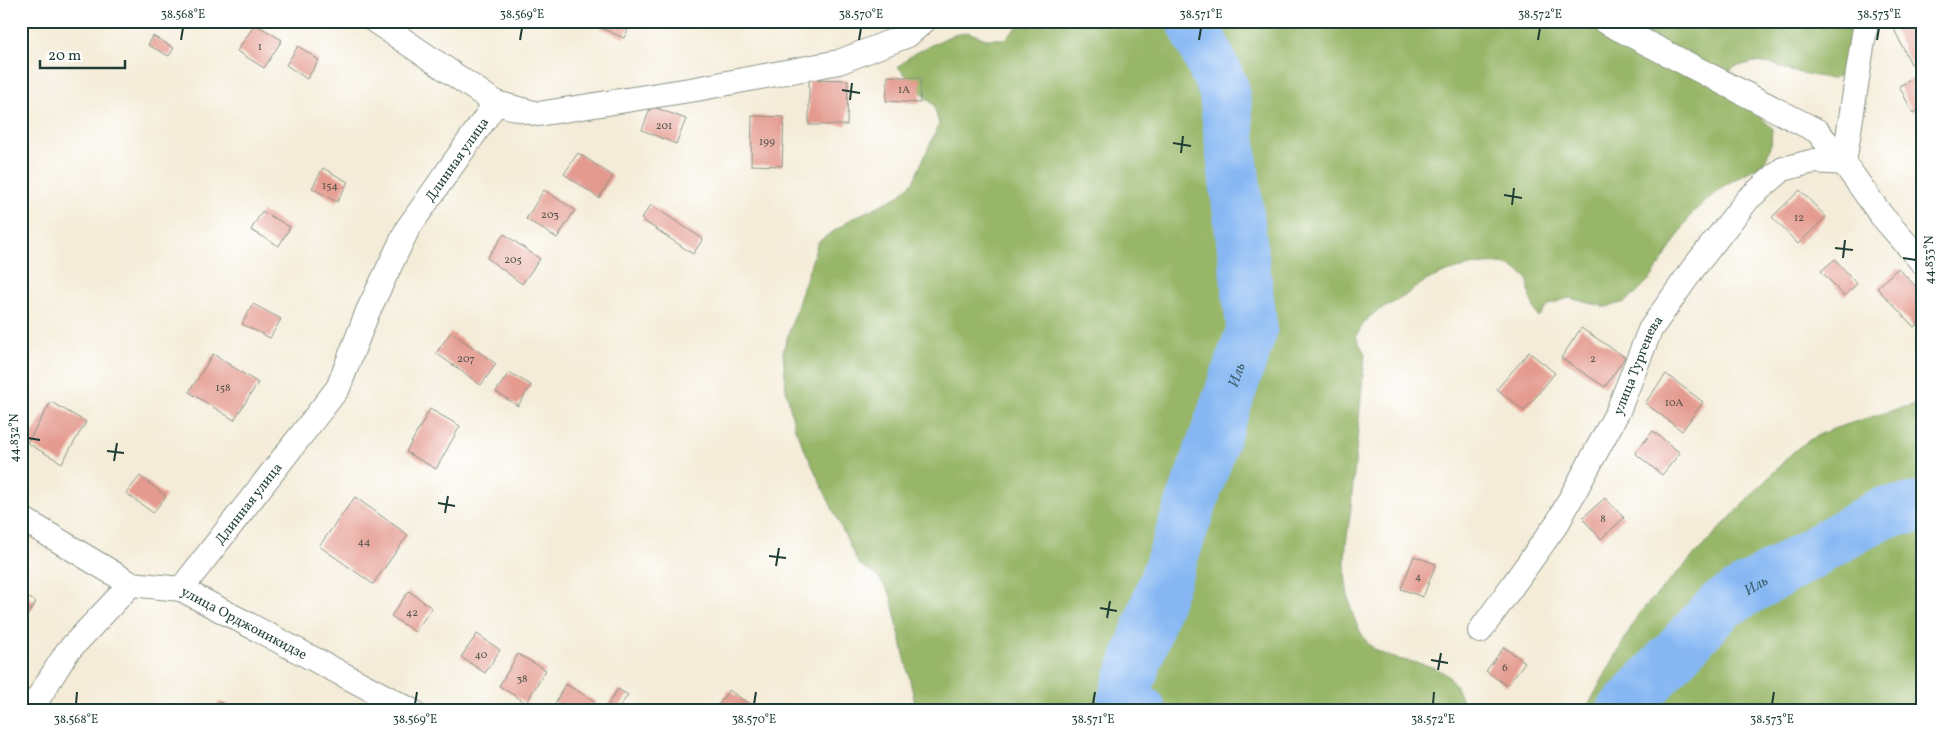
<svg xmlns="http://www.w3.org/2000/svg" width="1943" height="732" font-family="Vollkorn,serif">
	<rect width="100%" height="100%" fill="#fff"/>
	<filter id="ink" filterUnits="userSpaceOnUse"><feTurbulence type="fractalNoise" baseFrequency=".02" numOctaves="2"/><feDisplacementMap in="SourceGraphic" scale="10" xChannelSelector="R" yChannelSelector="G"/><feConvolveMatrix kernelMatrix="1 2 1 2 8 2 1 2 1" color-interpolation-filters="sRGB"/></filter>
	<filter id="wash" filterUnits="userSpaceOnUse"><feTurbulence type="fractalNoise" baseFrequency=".0096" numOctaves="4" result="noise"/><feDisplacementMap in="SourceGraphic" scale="20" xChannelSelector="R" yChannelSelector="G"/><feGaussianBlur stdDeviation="1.12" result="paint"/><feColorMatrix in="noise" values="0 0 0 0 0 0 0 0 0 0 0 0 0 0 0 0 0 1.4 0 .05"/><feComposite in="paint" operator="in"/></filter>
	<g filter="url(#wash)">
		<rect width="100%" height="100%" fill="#f4ecd8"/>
		<g fill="#97b668" stroke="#5b7a4e">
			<path d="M1024,21H1855L1848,70L1832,79L1791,71L1773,64L1754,62L1735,67L1721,79L1772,128L1771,146L1764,163L1725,185L1693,212L1652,277L1639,290L1625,302L1606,307L1569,298L1550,304L1538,317L1530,298L1528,279C1523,275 1518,270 1512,267C1491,258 1450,269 1430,279C1418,284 1409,294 1398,300C1376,312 1368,313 1356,337L1365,354C1360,405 1356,455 1351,506C1349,527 1344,548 1345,570C1346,593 1352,623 1367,642C1388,667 1427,656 1449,677C1457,685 1461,700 1466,711H915L914,698L890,593L877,576L858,563L795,429L786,389L783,351L818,242L853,218L897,197L913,182L939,124L934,106L898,67L913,54L950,36L968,32L986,39H1005Z"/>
			<path d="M1922,403V711H1585L1639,613L1792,453C1816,432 1836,428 1865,419C1884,413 1902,407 1922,403Z"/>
		</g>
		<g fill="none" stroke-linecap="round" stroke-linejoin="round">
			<g stroke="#86b7f3" stroke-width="51">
				<path id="s1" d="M1141,711L1123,699L1252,330L1224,90L1192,21"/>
				<path id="s2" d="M1622,711L1721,605L1882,513L1922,507"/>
			</g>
		</g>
		<g id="blocks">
			<g fill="#e49a8e">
				<path d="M604,21H632L624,38L601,28Z"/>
				<path d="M1905,21H1922V59L1911,64L1893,27Z"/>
				<path d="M255,24L282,40L264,68L237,51Z"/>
				<path d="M153,36L174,48L169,56L148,45Z"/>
				<path d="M298,46L319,60L307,79L286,65Z"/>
				<path d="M1922,74V108L1913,113L1899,86Z"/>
				<path d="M888,76L921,78L920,103L886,101Z"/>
				<path d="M809,79L848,80L847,125H809Z"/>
				<path d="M651,106L686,119L676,144L642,130Z"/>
				<path d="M752,116L784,117L782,166L751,165Z"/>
				<path d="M578,153L613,176L599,198L564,174Z"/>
				<path d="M323,168L348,182L337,202L312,188Z"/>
				<path d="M544,190L575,210L557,238L526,219Z"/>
				<path d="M1800,190L1826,217L1798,244L1772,217Z"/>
				<path d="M651,205L703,239L693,254L641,219Z"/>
				<path d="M262,211L290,227L279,246L251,230Z"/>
				<path d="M504,234L540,259L522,284L487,258Z"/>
				<path d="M1835,259L1857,284L1844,296L1821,271Z"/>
				<path d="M1898,268L1922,293V320L1914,327L1877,288Z"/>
				<path d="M253,304L281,319L270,338L242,324Z"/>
				<path d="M1581,328L1625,357L1605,387L1561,358Z"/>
				<path d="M451,332L496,364L481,385L436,353Z"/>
				<path d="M1529,352L1555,373L1524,411L1497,389Z"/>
				<path d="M213,354L258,383L234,420L189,392Z"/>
				<path d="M509,372L531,385L518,406L496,392Z"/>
				<path d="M1666,374L1703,402L1682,431L1645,403Z"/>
				<path d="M51,402L86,422L62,463L27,443Z"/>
				<path d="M430,409L460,426L436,469L406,452Z"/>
				<path d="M1653,431L1680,453L1662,475L1635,453Z"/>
				<path d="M140,476L166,496L153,513L126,493Z"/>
				<path d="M355,497L408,535L373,584L319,546Z"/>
				<path d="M1605,498L1624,518L1601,539L1582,518Z"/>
				<path d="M1414,556L1436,564L1423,597L1401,589Z"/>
				<path d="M409,591L432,608L415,632L391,616Z"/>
				<path d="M21,593L36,602L21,625Z"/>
				<path d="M477,634L500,650L485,673L461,657Z"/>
				<path d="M1504,647L1525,662L1507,686L1486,671Z"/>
				<path d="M518,654L546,670L526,703L499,686Z"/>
				<path d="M565,684L595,701L590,711H551Z"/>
				<path d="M618,689L628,695L617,710L608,704Z"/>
				<path d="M729,690L756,709L755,711H714Z"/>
				<path d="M219,702L243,711H215Z"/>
			</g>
		</g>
	</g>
	<g filter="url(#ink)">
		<use href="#blocks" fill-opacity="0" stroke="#8a9486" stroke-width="1"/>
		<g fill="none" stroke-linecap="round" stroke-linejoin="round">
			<defs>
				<g id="minor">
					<path d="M375,21L496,103L538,114L696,89L839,62L908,35L924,21"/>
					<path d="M1604,21L1817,131L1844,163"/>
					<path d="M1866,21L1844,163L1881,215L1922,262"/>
					<path id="s3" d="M21,518L131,584L181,589L412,711"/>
					<path id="s4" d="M181,589L338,388L368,311L408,228L496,103"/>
					<path id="s5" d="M1480,631L1558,522L1618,411L1650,330L1692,270L1748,199L1783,169L1814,161L1844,163"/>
					<path d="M30,711L67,652L131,584"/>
				</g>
			</defs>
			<use href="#minor" stroke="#8a9486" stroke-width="26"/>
			<use href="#minor" stroke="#fff" stroke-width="24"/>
		</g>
	</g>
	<path fill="none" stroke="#1f3d34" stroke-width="2" d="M181,40L183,28M520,40L522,28M859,40L861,28M1199,40L1201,28M1538,40L1540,28M1877,40L1879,28M842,90L860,93M850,100L852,83M1173,143L1191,146M1181,153L1183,136M1504,195L1522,198M1512,205L1514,188M1835,248L1853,250M1843,258L1845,240M1903,258L1916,260M28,438L40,440M107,451L124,453M114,461L117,443M438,503L455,506M445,513L448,496M769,556L786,558M776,566L779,548M1100,608L1117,611M1107,618L1110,601M1431,660L1448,663M1438,670L1441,653M76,704L77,692M415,704L417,692M754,704L756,692M1093,704L1095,692M1433,704L1434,692M1772,704L1774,692"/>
	<g text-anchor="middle" stroke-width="5" stroke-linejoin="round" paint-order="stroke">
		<g font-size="11" fill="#50544a">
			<text x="260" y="50">1</text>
			<text x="904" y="93">1А</text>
			<text x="664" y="129">201</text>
			<text x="767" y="145">199</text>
			<text x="330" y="189">154</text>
			<text x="550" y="218">203</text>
			<text x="1799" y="221">12</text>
			<text x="513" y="263">205</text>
			<text x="466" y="362">207</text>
			<text x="1593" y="362">2</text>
			<text x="223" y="391">158</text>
			<text x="1674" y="406">10А</text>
			<text x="1603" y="522">8</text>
			<text x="364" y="545">44</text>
			<text x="1418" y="580">4</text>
			<text x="412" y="616">42</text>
			<text x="481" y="658">40</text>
			<text x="1505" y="671">6</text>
			<text x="522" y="682">38</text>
		</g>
		<g font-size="14" fill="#1f3d34" stroke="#fff">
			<text dy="5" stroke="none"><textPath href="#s4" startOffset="514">Длинная улица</textPath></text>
			<text dy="5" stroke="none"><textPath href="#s5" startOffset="310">улица Тургенева</textPath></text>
			<text dy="5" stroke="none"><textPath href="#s4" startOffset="109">Длинная улица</textPath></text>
			<text dy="5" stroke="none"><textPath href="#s3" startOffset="250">улица Орджоникидзе</textPath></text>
		</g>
		<g font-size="15" font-style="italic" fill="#3e626d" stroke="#fff">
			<text dy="5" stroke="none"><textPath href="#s1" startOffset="365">Иль</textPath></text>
			<text dy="5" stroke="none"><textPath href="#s2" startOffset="185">Иль</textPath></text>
		</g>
	</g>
	<rect width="1943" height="732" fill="none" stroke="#fff" stroke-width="55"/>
	<path d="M40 60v8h85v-8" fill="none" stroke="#1f3d34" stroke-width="2.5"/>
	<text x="48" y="60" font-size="15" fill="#1f3d34" stroke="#ffffff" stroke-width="4" paint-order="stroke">20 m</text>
	<rect x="28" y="28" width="1888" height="676" fill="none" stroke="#1f3d34" stroke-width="2"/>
	<g font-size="12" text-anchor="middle" fill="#1f3d34">
		<text x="183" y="18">38.568°E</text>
		<text x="522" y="18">38.569°E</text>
		<text x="861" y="18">38.570°E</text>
		<text x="1201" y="18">38.571°E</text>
		<text x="1540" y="18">38.572°E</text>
		<text x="1879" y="18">38.573°E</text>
		<text transform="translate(1929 260) rotate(-90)" y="4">44.833°N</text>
		<text transform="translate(14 438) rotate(-90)" y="4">44.832°N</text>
		<text x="76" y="723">38.568°E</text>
		<text x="415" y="723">38.569°E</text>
		<text x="754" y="723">38.570°E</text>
		<text x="1093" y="723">38.571°E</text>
		<text x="1433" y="723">38.572°E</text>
		<text x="1772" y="723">38.573°E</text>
	</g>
</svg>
